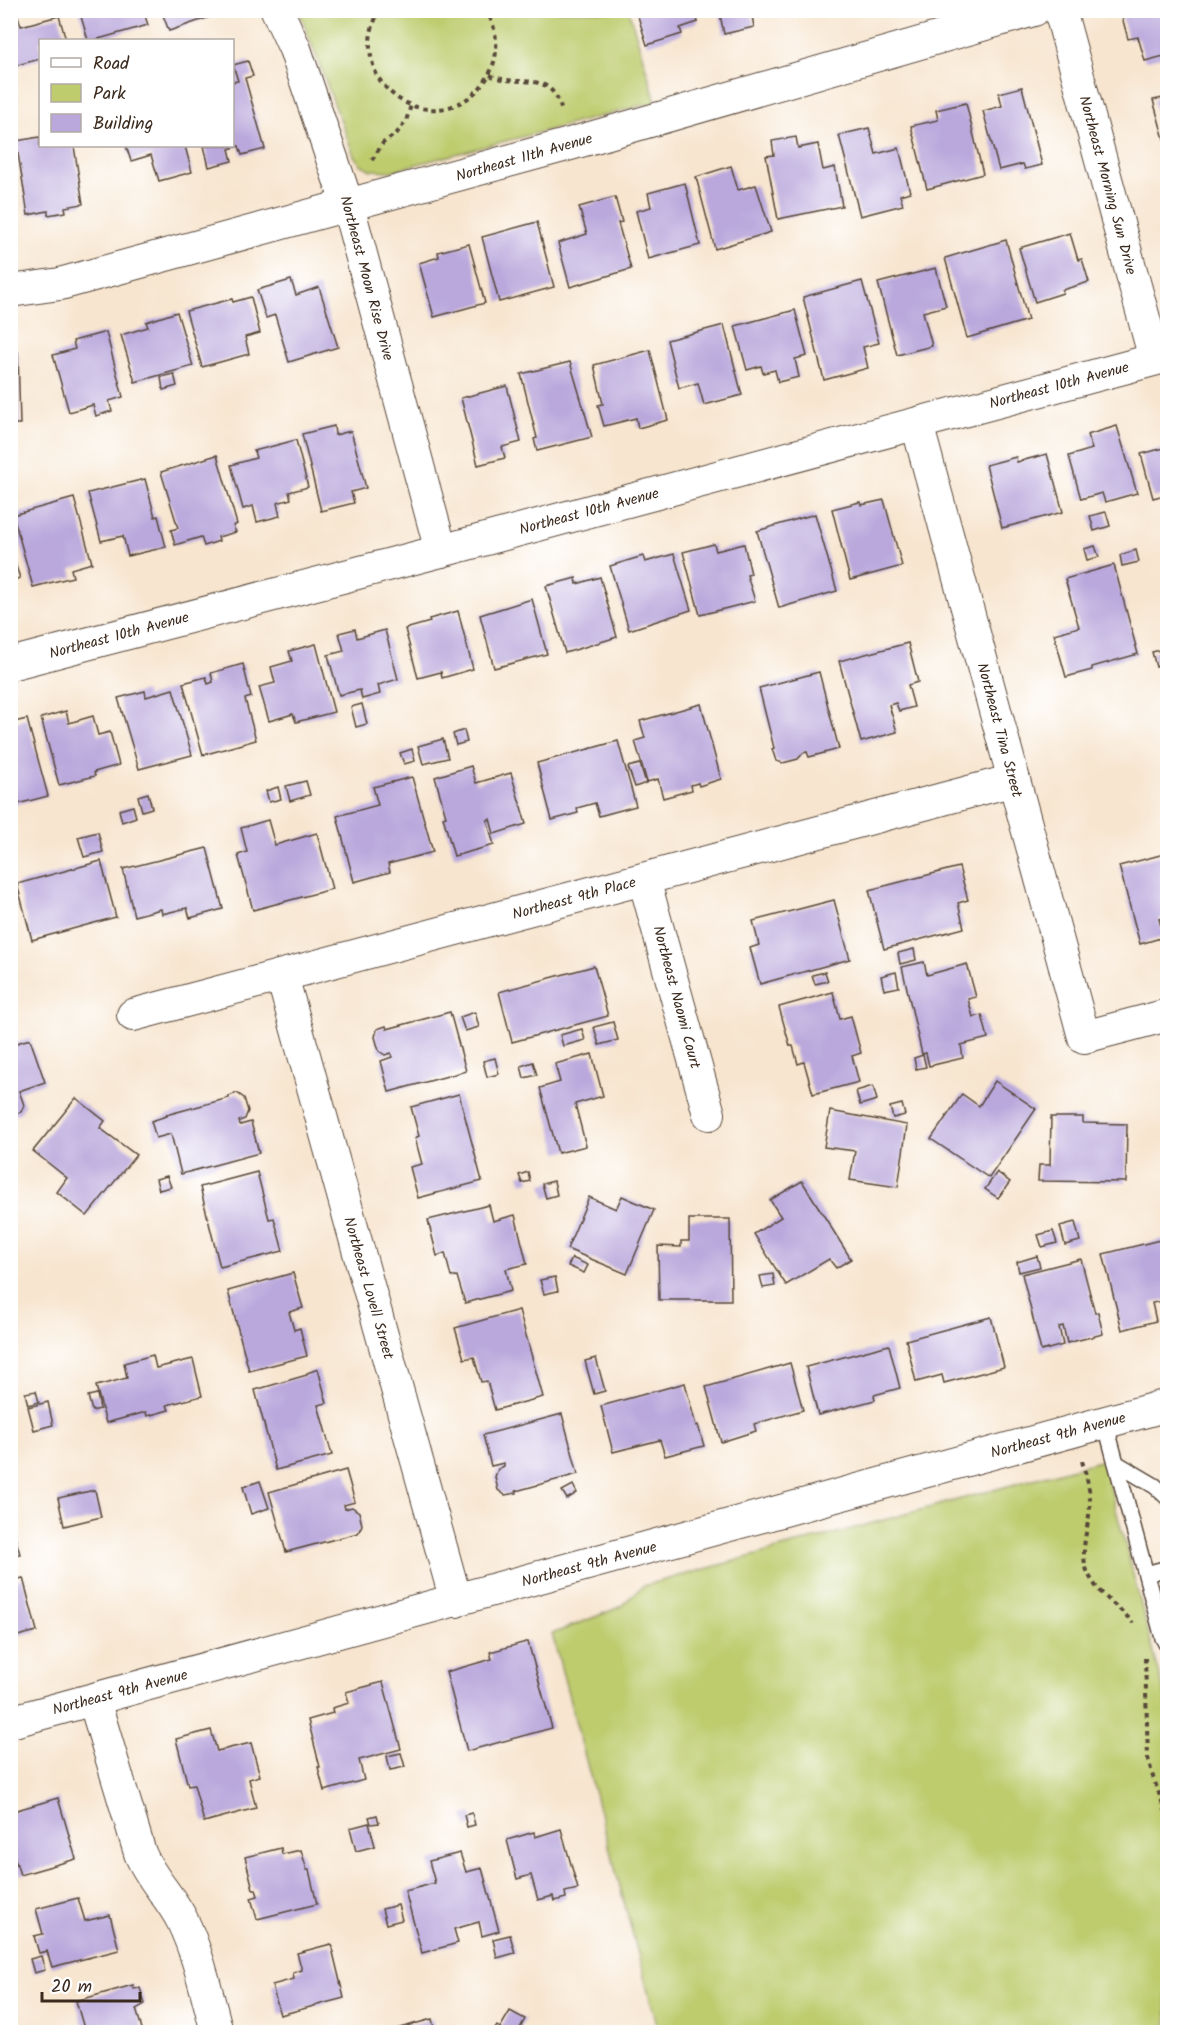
<svg xmlns="http://www.w3.org/2000/svg" width="1178" height="2043" font-family="Kalam,sans-serif">
	<rect width="100%" height="100%" fill="#fff"/>
	<filter id="ink" filterUnits="userSpaceOnUse"><feTurbulence type="fractalNoise" baseFrequency=".0167" numOctaves="2"/><feDisplacementMap in="SourceGraphic" scale="12" xChannelSelector="R" yChannelSelector="G"/><feConvolveMatrix kernelMatrix="1 2 1 2 8 2 1 2 1" color-interpolation-filters="sRGB"/></filter>
	<filter id="wash" filterUnits="userSpaceOnUse"><feTurbulence type="fractalNoise" baseFrequency=".008" numOctaves="4" result="noise"/><feDisplacementMap in="SourceGraphic" scale="24" xChannelSelector="R" yChannelSelector="G"/><feGaussianBlur stdDeviation="1.35" result="paint"/><feColorMatrix in="noise" values="0 0 0 0 0 0 0 0 0 0 0 0 0 0 0 0 0 1.4 0 .05"/><feComposite in="paint" operator="in"/></filter>
	<g filter="url(#wash)">
		<rect width="100%" height="100%" fill="#f7e5cf"/>
		<g fill="#becc6e" stroke="#7c7b46" stroke-width="1.5">
			<path d="M299,11H629L656,102L391,171L371,170L360,164L354,156Z"/>
			<path d="M1103,1460L1167,1703V2032H659L552,1634L620,1607L643,1586Z"/>
		</g>
		<g id="blocks">
			<g fill="#baa8dc">
				<path d="M79,10H143L148,25L95,40H88Z"/>
				<path d="M161,10H211L213,16L169,31Z"/>
				<path d="M636,10H695L698,22L680,28L682,34L647,45Z"/>
				<path d="M719,10H751L754,27L724,34Z"/>
				<path d="M1145,10H1168V55L1145,61L1138,37L1128,39L1122,17Z"/>
				<path d="M18,16L21,26L59,16L66,40H40V59L10,67V18Z"/>
				<path d="M248,61L253,76L245,78L265,149L242,155L239,146L229,149L232,161L209,167L204,146H232V82L238,81L233,65Z"/>
				<path d="M1022,87L1042,165L1025,169L1023,164L999,170L983,111L1002,106L999,93Z"/>
				<path d="M1168,97V138L1164,139L1153,100Z"/>
				<path d="M966,103L983,174L927,189L911,126L938,120L936,110Z"/>
				<path d="M869,128L876,154L899,148L910,192L900,195L903,205L860,216L839,135Z"/>
				<path d="M40,137V146H74L83,204L65,207L66,212L48,215V211L28,215L16,141Z"/>
				<path d="M796,137L798,148L818,144L823,170L835,167L842,206L778,219L766,156L774,155L772,141Z"/>
				<path d="M126,146H185L192,172L159,181L151,155L131,161Z"/>
				<path d="M731,166L738,190L756,185L771,232L715,249L696,177Z"/>
				<path d="M685,183L700,245L648,259L636,211L651,207L648,193Z"/>
				<path d="M615,197L622,222L618,223L631,269L570,287L558,243L587,234L579,207Z"/>
				<path d="M537,222L554,287L499,302L482,237Z"/>
				<path d="M1070,233L1078,260L1082,259L1089,282L1062,290L1063,293L1035,302L1019,248Z"/>
				<path d="M1006,240L1028,320L967,338L945,258Z"/>
				<path d="M469,244L485,303L434,317L419,263L439,257L438,252Z"/>
				<path d="M936,268L946,306L923,312L932,346L897,355L878,283Z"/>
				<path d="M291,280L296,295L319,287L338,347L289,362L275,315L266,318L257,290Z"/>
				<path d="M862,281L879,343L863,347L868,368L824,380L803,297Z"/>
				<path d="M251,297L260,333L245,337L249,354L202,367L186,311L232,299L233,302Z"/>
				<path d="M795,310L807,356L795,359L799,377L778,382L775,370L763,373L761,366L747,370L735,326Z"/>
				<path d="M177,312L193,366L135,382L121,335L148,327L146,322Z"/>
				<path d="M724,325L742,395L704,405L698,383L679,388L667,340Z"/>
				<path d="M106,332L123,397L109,401L112,411L96,416L93,405L69,412L53,355L75,349L73,341Z"/>
				<path d="M650,350L668,420L638,428L636,418L604,426L598,405L603,404L594,365Z"/>
				<path d="M10,352H18L20,424H10Z"/>
				<path d="M570,362L592,437L537,451L534,439L537,438L521,374Z"/>
				<path d="M174,374L177,386L163,390L161,377Z"/>
				<path d="M507,386L521,442L502,447L505,458L478,465L461,398Z"/>
				<path d="M1168,423V444H1167L1162,424Z"/>
				<path d="M334,426L335,435L351,431L366,488L351,492L354,503L321,511L302,434Z"/>
				<path d="M1117,426L1137,493L1105,502L1102,493L1081,499L1069,456L1092,449L1087,435Z"/>
				<path d="M296,440L308,487L289,492L291,499L277,503L280,516L257,522L253,506L243,509L231,465L256,458L254,451Z"/>
				<path d="M1168,447V494L1153,498L1141,454Z"/>
				<path d="M1047,454L1063,512L1002,528L986,465L1016,457L1017,462Z"/>
				<path d="M217,455L237,524L233,526L236,532L218,537L219,541L204,546L201,537L175,545L171,530L178,528L161,472Z"/>
				<path d="M145,479L155,517L158,516L166,547L128,556L123,536L101,541L88,493Z"/>
				<path d="M74,498L92,563L71,569L73,577L33,587L13,515Z"/>
				<path d="M884,500L902,566L850,580L832,509L860,502L861,505Z"/>
				<path d="M1106,512L1110,526L1094,531L1090,516Z"/>
				<path d="M815,514L837,591L779,608L757,531Z"/>
				<path d="M714,544L716,551L744,544L751,574L747,575L755,601L700,615L683,552Z"/>
				<path d="M1095,546L1099,557L1087,560L1084,549Z"/>
				<path d="M10,548L20,578L10,581Z"/>
				<path d="M1136,550L1139,562L1122,566L1120,555Z"/>
				<path d="M674,554L691,610L629,630L610,566L643,556L645,562Z"/>
				<path d="M1114,565L1138,654L1092,667V670L1066,677L1054,634L1079,627L1065,579Z"/>
				<path d="M600,577L617,637L565,653L546,586L576,578L577,584Z"/>
				<path d="M532,599L547,654L494,668L480,615Z"/>
				<path d="M458,611L473,669L442,678L441,672L418,678L405,629L430,622L429,619Z"/>
				<path d="M355,629L357,638L385,630L398,679L378,685L380,694L362,699L360,690L339,695L328,655L344,651L339,633Z"/>
				<path d="M908,643L918,682L908,685L914,707L899,711L896,703L889,705L897,732L861,742L839,661Z"/>
				<path d="M316,644L334,712L296,722L293,714L269,721L259,687L275,683L271,667L292,661L289,651Z"/>
				<path d="M1164,649L1168,663L1156,667L1152,652Z"/>
				<path d="M243,664L251,697L245,699L256,740L203,755L183,683L206,677L208,684L213,682L211,673Z"/>
				<path d="M819,672L839,749L809,757L807,752L803,753L798,759L783,763L776,761L772,749L774,748L759,688Z"/>
				<path d="M173,689L192,755L139,769L118,698L145,691L146,697Z"/>
				<path d="M362,704L367,724L356,727L351,707Z"/>
				<path d="M701,704L721,779L699,786L698,783L691,785L692,790L663,798L658,779L647,782L635,741L645,738L640,721Z"/>
				<path d="M66,711L69,723L93,716L98,735L110,732L119,765L94,772L95,776L59,785L41,718Z"/>
				<path d="M27,719L48,796L10,806V723Z"/>
				<path d="M464,730L467,742L456,745L453,734Z"/>
				<path d="M443,739L448,758L423,764L418,746Z"/>
				<path d="M618,741L636,806L599,816L595,803L577,808L578,813L552,820L537,763Z"/>
				<path d="M412,749L415,761L404,764L400,753Z"/>
				<path d="M640,764L646,783L635,787L628,767Z"/>
				<path d="M471,766L476,783L511,773L526,824L494,834L490,819L487,820L494,845L454,856L443,817L446,816L435,777Z"/>
				<path d="M412,777L433,852L388,864L390,872L354,882L337,816L378,805L373,787Z"/>
				<path d="M306,781L310,795L290,801L286,786Z"/>
				<path d="M278,787L281,799L269,802L266,791Z"/>
				<path d="M148,793L152,808L142,811L138,796Z"/>
				<path d="M133,806L136,817L122,822L119,810Z"/>
				<path d="M268,820L275,845L317,833L332,889L253,910L238,855L247,852L241,828Z"/>
				<path d="M98,832L103,852L84,857L78,837Z"/>
				<path d="M207,848L223,909L190,918L187,908L162,914L161,909L134,916L123,869Z"/>
				<path d="M1168,853V926L1164,917L1159,919L1164,937L1140,944L1119,866Z"/>
				<path d="M101,861L116,917L32,940L17,884Z"/>
				<path d="M959,867L968,900L958,903L964,928L884,949L869,890Z"/>
				<path d="M834,900L850,959L760,984L750,948L759,945L753,921Z"/>
				<path d="M914,949L916,960L900,964L898,953Z"/>
				<path d="M924,962L927,975L967,964L976,997L968,999L973,1017L982,1015L988,1038L961,1045L963,1058L929,1066L926,1053L922,1054L902,967Z"/>
				<path d="M594,966L608,1016L512,1042L499,992Z"/>
				<path d="M825,972L828,981L815,984L812,975Z"/>
				<path d="M896,972L899,987L884,990L881,976Z"/>
				<path d="M10,981H12L15,1017H10Z"/>
				<path d="M833,992L840,1019L851,1016L861,1053L852,1056L859,1082L813,1094L804,1062L798,1064L793,1046H790L779,1007Z"/>
				<path d="M450,1012L466,1071L389,1092L381,1061L392,1057L391,1053L385,1055L379,1051L375,1037L377,1029L386,1026L387,1029Z"/>
				<path d="M475,1012L479,1027L465,1031L460,1017Z"/>
				<path d="M613,1022L618,1040L599,1045L594,1027Z"/>
				<path d="M582,1029L585,1040L563,1046L560,1035Z"/>
				<path d="M30,1039L45,1082L19,1091L24,1105L21,1112L10,1116V1045Z"/>
				<path d="M592,1054L603,1096L575,1104L586,1146L558,1153L540,1088L560,1082L555,1064Z"/>
				<path d="M923,1055L926,1067L916,1069L914,1058Z"/>
				<path d="M495,1058L499,1074L487,1077L483,1061Z"/>
				<path d="M533,1062L537,1075L524,1078L521,1066Z"/>
				<path d="M995,1081L1036,1109L989,1178L931,1139L962,1094L979,1106Z"/>
				<path d="M873,1086L877,1100L860,1105L856,1091Z"/>
				<path d="M237,1093L244,1098L248,1111L245,1119L239,1121L240,1125L251,1122L259,1153L181,1174L171,1134L156,1138L151,1121L167,1116L166,1115L229,1098V1096Z"/>
				<path d="M459,1094L482,1181L418,1198L410,1167L422,1164L415,1138L419,1136L411,1107Z"/>
				<path d="M76,1098L105,1121L100,1128L136,1155L87,1216L57,1192L67,1178L33,1151Z"/>
				<path d="M902,1104L905,1115L893,1118L890,1107Z"/>
				<path d="M830,1111L907,1125L898,1187L850,1180L855,1151L824,1147Z"/>
				<path d="M1051,1117H1083V1123L1127,1124L1126,1182L1038,1181L1039,1165H1050Z"/>
				<path d="M257,1172L269,1219L274,1218L283,1251L220,1267L200,1187Z"/>
				<path d="M528,1172L530,1181L522,1183L519,1175Z"/>
				<path d="M997,1172L1010,1182L998,1198L985,1189Z"/>
				<path d="M167,1176L171,1187L159,1190L156,1179Z"/>
				<path d="M554,1181L557,1195L546,1198L542,1184Z"/>
				<path d="M802,1181L851,1259L836,1268L829,1259L786,1285L754,1234L781,1217L770,1200Z"/>
				<path d="M622,1196L654,1210L627,1274L567,1249L589,1197L616,1209Z"/>
				<path d="M489,1205L493,1221L515,1215L527,1264L506,1269L511,1291L465,1303L457,1276L451,1277L445,1253L437,1256L428,1220Z"/>
				<path d="M689,1219H730L731,1300H659L658,1246L681,1247V1241H689Z"/>
				<path d="M1075,1222L1080,1241L1065,1245L1060,1226Z"/>
				<path d="M1053,1231L1057,1243L1042,1247L1038,1235Z"/>
				<path d="M1168,1238V1300L1152,1303L1156,1321L1122,1330L1103,1254Z"/>
				<path d="M1037,1256L1040,1267L1019,1272L1017,1262Z"/>
				<path d="M572,1258L588,1265L584,1273L568,1266Z"/>
				<path d="M1081,1259L1095,1313L1098,1312L1103,1334L1067,1343L1063,1326L1059,1327L1063,1345L1041,1351L1022,1274Z"/>
				<path d="M293,1273L303,1308L289,1312L294,1330L300,1328L307,1356L249,1371L228,1291Z"/>
				<path d="M773,1274L775,1286L763,1288L760,1276Z"/>
				<path d="M555,1277L558,1291L544,1294L540,1280Z"/>
				<path d="M519,1310L543,1397L495,1410L487,1381L481,1382L474,1357L464,1359L455,1328Z"/>
				<path d="M991,1317L1004,1367L944,1383L942,1375L916,1382L906,1340Z"/>
				<path d="M889,1345L900,1388L874,1395L875,1400L818,1415L806,1367Z"/>
				<path d="M153,1355L156,1368L193,1359L202,1396L167,1405L169,1410L147,1416L146,1412L106,1423L96,1386L127,1378L124,1363Z"/>
				<path d="M596,1358L605,1391L594,1394L585,1361Z"/>
				<path d="M790,1363L803,1410L754,1424L756,1431L721,1442L706,1387Z"/>
				<path d="M318,1369L327,1403L318,1405L332,1455L276,1470L255,1390L307,1375V1373Z"/>
				<path d="M685,1383L696,1426L698,1425L704,1446L665,1456L660,1440L613,1452L601,1406Z"/>
				<path d="M36,1391L39,1402L28,1405L25,1393Z"/>
				<path d="M97,1394L100,1409L92,1411L88,1396Z"/>
				<path d="M48,1402L53,1425L34,1430L28,1407Z"/>
				<path d="M562,1414L578,1474L516,1491L517,1493L505,1495L498,1490L495,1477L498,1469L504,1466V1463L491,1466L483,1435Z"/>
				<path d="M346,1470L355,1502L344,1505L345,1509L352,1507L359,1512L362,1525L358,1533L286,1552L269,1492Z"/>
				<path d="M260,1481L269,1508L251,1514L243,1487Z"/>
				<path d="M573,1485L577,1493L567,1499L562,1491Z"/>
				<path d="M95,1490L101,1517L64,1526L58,1498Z"/>
				<path d="M16,1540L20,1554L14,1555L17,1567L10,1568V1541Z"/>
				<path d="M23,1578L37,1631L10,1638V1581Z"/>
				<path d="M526,1642H528L552,1728L467,1751L446,1672L492,1659L490,1652Z"/>
				<path d="M383,1682L401,1749L359,1760L364,1780L324,1791L318,1767H320L308,1720L333,1713L332,1708L349,1703L346,1692Z"/>
				<path d="M211,1730L217,1751L251,1743L260,1776L249,1779L256,1808L204,1822L194,1785L188,1786L176,1739Z"/>
				<path d="M401,1753L405,1767L390,1770L387,1756Z"/>
				<path d="M58,1798L76,1859L20,1875L10,1842V1812Z"/>
				<path d="M472,1813L475,1825L467,1827L464,1815Z"/>
				<path d="M377,1815L379,1823L371,1824L369,1817Z"/>
				<path d="M369,1823L375,1846L356,1851L350,1828Z"/>
				<path d="M561,1829L578,1889L565,1892L566,1898L554,1901L553,1896L538,1900L531,1875L517,1879L507,1840L534,1832L535,1837Z"/>
				<path d="M281,1848L282,1854L301,1850L307,1870H309L317,1904L257,1919L251,1898L258,1896L256,1889H253L245,1857Z"/>
				<path d="M460,1853L466,1872L482,1868L499,1931L482,1936L479,1922L454,1929L458,1943L422,1953L405,1891L435,1883L429,1861Z"/>
				<path d="M78,1898L85,1921L110,1915L119,1950L52,1967L47,1951L39,1953L34,1936L43,1934L36,1909Z"/>
				<path d="M398,1905L402,1920L386,1924L382,1909Z"/>
				<path d="M510,1935L515,1953L497,1958L493,1939Z"/>
				<path d="M331,1944L344,1998L280,2015L272,1985L294,1979L293,1973L302,1970L297,1953Z"/>
				<path d="M41,1956L45,1970L34,1973L30,1959Z"/>
				<path d="M133,1985L134,1989L140,1988L145,2004L136,2009L143,2032H85L76,2001Z"/>
				<path d="M510,2011L525,2019L519,2030L523,2032H493L497,2026L500,2028Z"/>
				<path d="M432,2019L435,2032H385Z"/>
			</g>
		</g>
	</g>
	<g filter="url(#ink)">
		<use href="#blocks" fill-opacity="0" stroke="#574639" stroke-width="1.5"/>
		<g fill="none" stroke-linecap="round" stroke-linejoin="round">
			<defs>
				<g id="lane">
					<path d="M1105,1422L1163,1638L1168,1647"/>
					<path d="M1116,1463L1155,1486L1168,1498"/>
					<path d="M1146,1574L1168,1568"/>
				</g>
				<g id="street">
					<path d="M277,10L295,49L348,206L441,551"/>
					<path d="M1060,10L1155,359"/>
					<path d="M10,291L60,284L570,144L1034,10"/>
					<path d="M917,424L1084,1037L1168,1015"/>
					<path d="M10,664L441,551L1168,356"/>
					<path d="M644,879L709,1114"/>
					<path d="M282,976L456,1601"/>
					<path d="M133,1015L1014,780"/>
					<path d="M94,1700L140,1853C150,1878 170,1896 182,1920C199,1955 207,1995 217,2032"/>
					<path d="M10,1722L1168,1405"/>
				</g>
			</defs>
			<use href="#lane" stroke="#574639" stroke-width="18"/>
			<use href="#street" stroke="#574639" stroke-width="34"/>
			<g stroke="#574639" stroke-width="4" stroke-dasharray="4.5 4.5" stroke-linecap="butt">
				<path d="M380,10C369,29 367,47 374,68C378,80 386,89 396,97C452,137 523,72 486,10"/>
				<path d="M490,75C521,90 550,66 562,112"/>
				<path d="M372,160L383,143L397,133L406,121L411,105"/>
				<path d="M1082,1461C1086,1475 1090,1488 1090,1502C1090,1527 1077,1552 1089,1575C1099,1596 1119,1606 1133,1623"/>
				<path d="M1145,1658L1148,1758L1153,1777L1168,1818"/>
			</g>
			<use href="#lane" stroke="#fff" stroke-width="15"/>
			<use href="#street" stroke="#fff" stroke-width="32"/>
		</g>
	</g>
	<g text-anchor="middle" stroke-width="4.5" stroke-linejoin="round" paint-order="stroke">
		<g font-size="15" fill="#3b2a1e" stroke="#fff">
			<text transform="translate(524 157) rotate(-16)" y="5">Northeast 11th Avenue</text>
			<text transform="translate(1108 185) rotate(75)" y="5">Northeast Morning Sun Drive</text>
			<text transform="translate(367 278) rotate(75)" y="5">Northeast Moon Rise Drive</text>
			<text transform="translate(1059 385) rotate(-15)" y="5">Northeast 10th Avenue</text>
			<text transform="translate(589 511) rotate(-15)" y="5">Northeast 10th Avenue</text>
			<text transform="translate(119 635) rotate(-15)" y="5">Northeast 10th Avenue</text>
			<text transform="translate(1000 730) rotate(75)" y="5">Northeast Tina Street</text>
			<text transform="translate(574 898) rotate(-15)" y="5">Northeast 9th Place</text>
			<text transform="translate(677 997) rotate(75)" y="5">Northeast Naomi Court</text>
			<text transform="translate(369 1288) rotate(74)" y="5">Northeast Lovell Street</text>
			<text transform="translate(1058 1435) rotate(-15)" y="5">Northeast 9th Avenue</text>
			<text transform="translate(589 1564) rotate(-15)" y="5">Northeast 9th Avenue</text>
			<text transform="translate(120 1692) rotate(-15)" y="5">Northeast 9th Avenue</text>
		</g>
	</g>
	<rect width="1178" height="2043" fill="none" stroke="#fff" stroke-width="36"/>
	<rect x="39" y="39" width="195" height="108" fill="#ffffff" stroke="#b1aaa5" stroke-width="1.5"/>
	<rect x="51" y="58" width="30" height="9" fill="#ffffff" stroke="#b1aaa5" stroke-width="1.5"/>
	<text x="93" y="69" font-size="18" fill="#3b2a1e">Road</text>
	<rect x="51" y="84" width="30" height="18" fill="#becc6e" stroke="#b1aaa5" stroke-width="1.5"/>
	<text x="93" y="99" font-size="18" fill="#3b2a1e">Park</text>
	<rect x="51" y="114" width="30" height="18" fill="#baa8dc" stroke="#b1aaa5" stroke-width="1.5"/>
	<text x="93" y="129" font-size="18" fill="#3b2a1e">Building</text>
	<path d="M42 1992v9h98v-9" fill="none" stroke="#3b2a1e" stroke-width="3"/>
	<text x="51" y="1992" font-size="18" fill="#3b2a1e" stroke="#ffffff" stroke-width="4.5" paint-order="stroke">20 m</text>
</svg>
